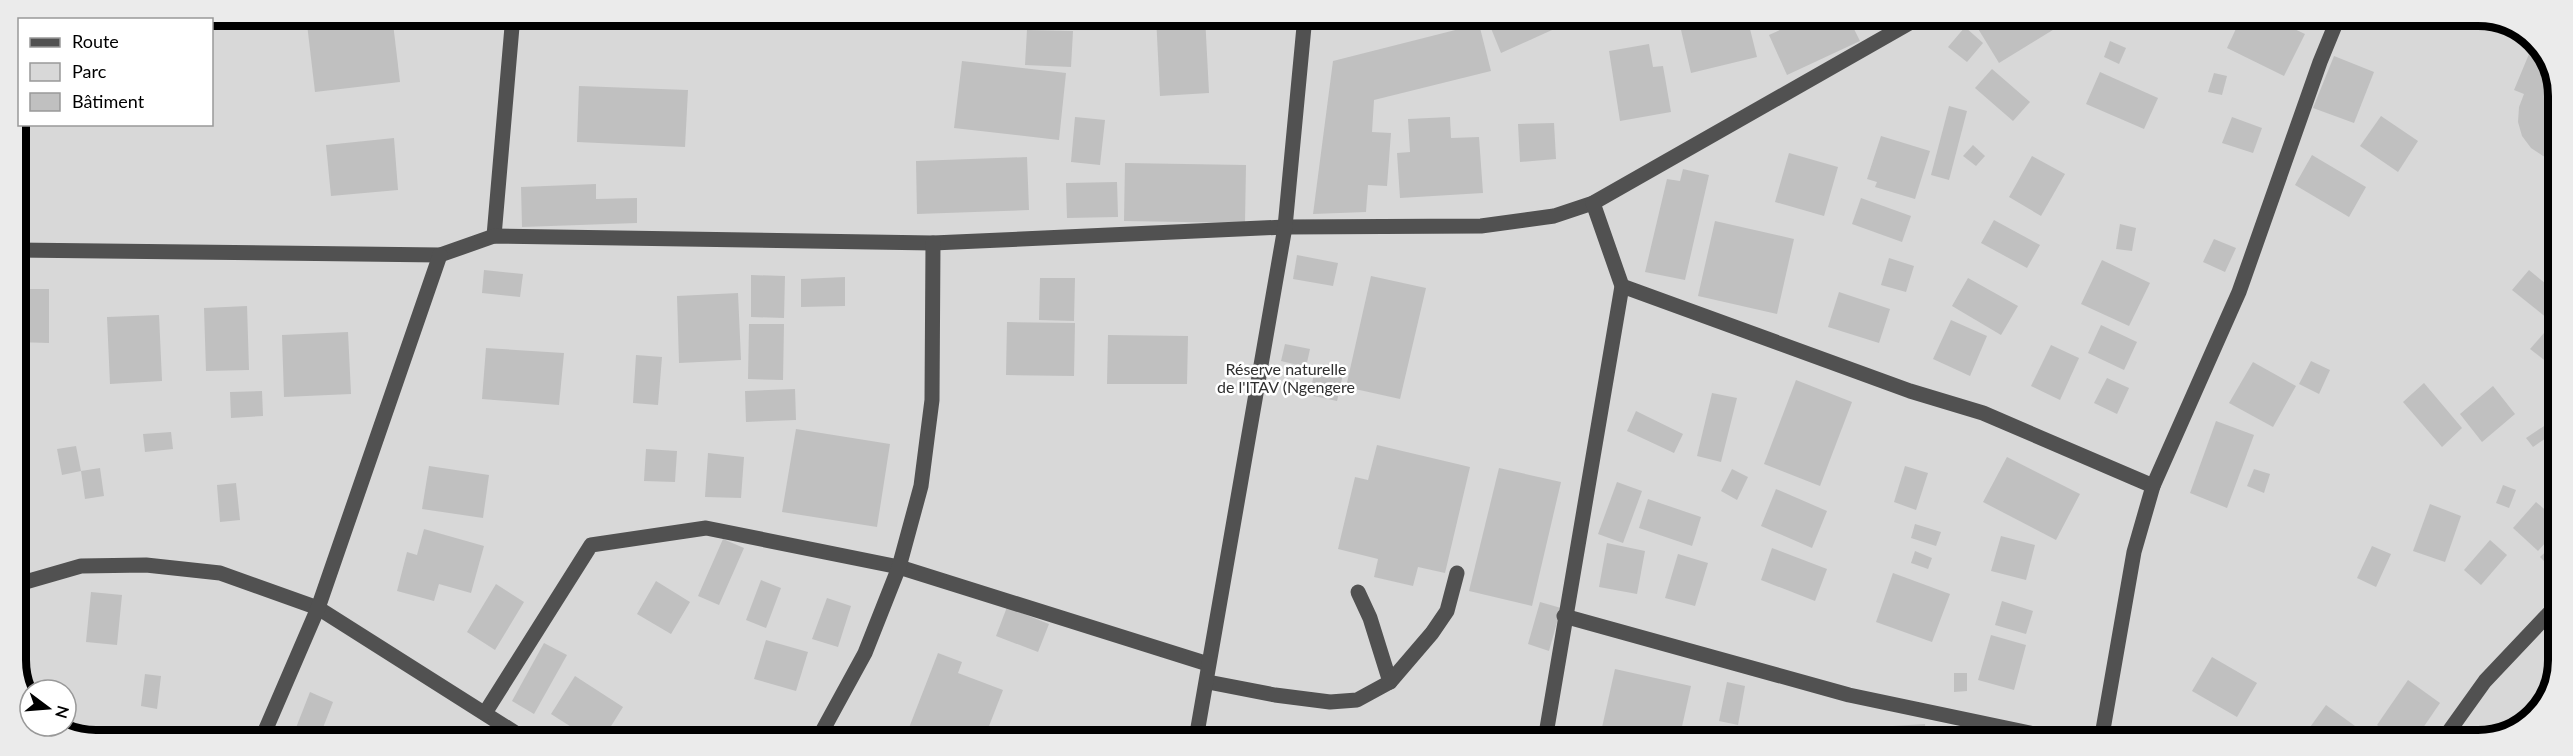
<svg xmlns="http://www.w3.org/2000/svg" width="2573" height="756" font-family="Lato,sans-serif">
	<rect width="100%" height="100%" fill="#fff"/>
	<path fill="#d8d8d8" d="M96,15L2498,18L2541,46L2558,90L2555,681L2526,724L2477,741L75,738L55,726H66V690H30V701L15,666V96L19,85L20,124H212V20L85,19Z"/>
	<g fill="#c0c0c0">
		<path d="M377,15H392L400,82L315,92L307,24Z"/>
		<path d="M599,16H711L712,23L599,29Z"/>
		<path d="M1055,16H1076V19L1055,18Z"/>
		<path d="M1156,16H1205L1209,93L1160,96Z"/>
		<path d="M1225,16H1253V17L1227,24Z"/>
		<path d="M1498,17H1547L1552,30L1501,53L1488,21Z"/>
		<path d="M1571,17H1588L1590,25L1573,28Z"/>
		<path d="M1678,17H1747L1757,57L1691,73Z"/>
		<path d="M1808,17H1848L1860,41L1787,75L1769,35Z"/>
		<path d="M1994,17H2074L1999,63L1977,27Z"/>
		<path d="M2241,18H2271L2305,34L2284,76L2227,48Z"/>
		<path d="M1479,24L1491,71L1374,100L1372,132L1391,133L1387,186L1368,185L1366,212L1313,214L1333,61Z"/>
		<path d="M1965,27L1983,43L1967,62L1948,47Z"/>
		<path d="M1027,30L1073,31L1071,67L1025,65Z"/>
		<path d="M2110,41L2126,48L2119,64L2104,57Z"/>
		<path d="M2534,42L2541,46L2558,90L2557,160L2543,156L2531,148L2522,136L2518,122L2519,107L2524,94L2514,90Z"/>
		<path d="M1649,44L1653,67L1663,66L1671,112L1620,121L1609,51Z"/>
		<path d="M2334,56L2374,72L2354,123L2313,108Z"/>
		<path d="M962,61L1066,73L1059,140L954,128Z"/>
		<path d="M1992,69L2030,102L2013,121L1975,88Z"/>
		<path d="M2100,72L2158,98L2144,129L2086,104Z"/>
		<path d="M2214,73L2227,76L2222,95L2208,92Z"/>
		<path d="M579,86L688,90L685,147L577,142Z"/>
		<path d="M1949,106L1967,111L1949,180L1931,175Z"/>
		<path d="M2381,116L2418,141L2398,172L2360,146Z"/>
		<path d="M1075,117L1105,120L1100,165L1071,162Z"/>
		<path d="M1450,117L1451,138L1479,137L1483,193L1400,198L1397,153L1410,152L1408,119Z"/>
		<path d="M2232,117L2262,128L2253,153L2222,143Z"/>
		<path d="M1554,123L1556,159L1520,162L1518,124Z"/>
		<path d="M1881,136L1930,151L1915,199L1875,187L1877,182L1867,179Z"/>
		<path d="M394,138L398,190L331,196L326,145Z"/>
		<path d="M1973,145L1985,156L1976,166L1963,156Z"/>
		<path d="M1789,153L1838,167L1824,216L1775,202Z"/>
		<path d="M2312,155L2366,187L2349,217L2295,185Z"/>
		<path d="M2032,156L2065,174L2041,216L2009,197Z"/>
		<path d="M1027,157L1029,210L917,214L916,161Z"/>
		<path d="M1125,163L1246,165L1245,223L1124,221Z"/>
		<path d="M1683,169L1709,175L1685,280L1645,272L1667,179L1680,181Z"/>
		<path d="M1117,182L1118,217L1067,218L1066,183Z"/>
		<path d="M596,184V199L637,198V223L522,227L521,187Z"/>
		<path d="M1861,198L1911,216L1902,242L1852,224Z"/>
		<path d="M1994,220L2040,245L2027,268L1981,243Z"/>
		<path d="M1715,221L1794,239L1777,314L1698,296Z"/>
		<path d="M2120,224L2136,228L2132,251L2116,249Z"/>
		<path d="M2214,239L2236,248L2225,272L2203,262Z"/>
		<path d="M1297,255L1338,263L1333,286L1293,279Z"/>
		<path d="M1889,258L1914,266L1906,292L1881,285Z"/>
		<path d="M2102,260L2150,283L2129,326L2081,304Z"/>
		<path d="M484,270L523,274L520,297L482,293Z"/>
		<path d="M2529,270L2557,293V326L2512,290Z"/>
		<path d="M751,275L785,276L784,318L751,317Z"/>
		<path d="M1371,276L1426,288L1400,399L1346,387Z"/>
		<path d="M845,277V306L801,307V279Z"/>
		<path d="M1040,278H1075L1074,321L1039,320Z"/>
		<path d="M1968,278L2018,306L2001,335L1952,306Z"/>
		<path d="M15,289H49V343L15,342Z"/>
		<path d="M1839,292L1890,309L1879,343L1828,327Z"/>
		<path d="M738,293L741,360L679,363L677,296Z"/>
		<path d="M247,306L249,370L206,371L204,308Z"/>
		<path d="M159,315L162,381L110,384L107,317Z"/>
		<path d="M1951,320L1987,336L1970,376L1933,359Z"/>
		<path d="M1007,322L1075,323L1074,376L1006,375Z"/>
		<path d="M749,324H784L783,380L748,379Z"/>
		<path d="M2101,325L2137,342L2124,370L2088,353Z"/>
		<path d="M348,332L351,394L284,397L282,335Z"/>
		<path d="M2544,333L2557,343V370L2530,349Z"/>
		<path d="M1108,335L1188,336L1187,384H1107Z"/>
		<path d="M1285,344L1310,349L1306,367L1281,361Z"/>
		<path d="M2051,345L2079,358L2060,400L2031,386Z"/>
		<path d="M486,348L564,353L559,405L482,399Z"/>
		<path d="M636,355L662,357L658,405L633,403Z"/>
		<path d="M2311,361L2330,370L2319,394L2299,384Z"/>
		<path d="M2253,362L2296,386L2273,427L2229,403Z"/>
		<path d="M1316,367L1343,374L1337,401L1309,395Z"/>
		<path d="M2107,378L2129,388L2117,414L2094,403Z"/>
		<path d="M1796,380L1852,402L1820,486L1764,464Z"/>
		<path d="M2424,383L2462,428L2442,447L2403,402Z"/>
		<path d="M2493,386L2515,414L2482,442L2460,414Z"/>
		<path d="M795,389L796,420L746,422L745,391Z"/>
		<path d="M262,391L263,416L231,418L230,392Z"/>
		<path d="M1712,393L1737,398L1721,462L1697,456Z"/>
		<path d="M1636,411L1683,434L1674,453L1627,431Z"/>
		<path d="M2556,418V431L2533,447L2526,438Z"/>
		<path d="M2216,421L2254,435L2227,508L2190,493Z"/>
		<path d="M796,429L890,444L877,527L782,512Z"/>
		<path d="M171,432L173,449L145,452L143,434Z"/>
		<path d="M1377,445L1470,467L1445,573L1418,567L1413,586L1374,577L1378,559L1338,549L1355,477L1368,480Z"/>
		<path d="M76,446L81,471L100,468L104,496L85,499L81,471L62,475L57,449Z"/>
		<path d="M646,449L677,451L675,482L644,481Z"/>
		<path d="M708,453L744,457L741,498L705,497Z"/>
		<path d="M2007,457L2080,494L2056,540L1983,502Z"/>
		<path d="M429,466L489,475L483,518L422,509Z"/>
		<path d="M1905,466L1928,473L1916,510L1894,502Z"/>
		<path d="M1499,468L1561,482L1532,606L1469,591Z"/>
		<path d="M1732,469L1748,477L1737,500L1721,491Z"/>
		<path d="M2254,469L2270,474L2264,493L2247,486Z"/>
		<path d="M1617,482L1642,491L1623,543L1598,534Z"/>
		<path d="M236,483L240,520L220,522L217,485Z"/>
		<path d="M2503,485L2516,490L2509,508L2496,503Z"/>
		<path d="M1776,489L1827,511L1812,548L1761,526Z"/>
		<path d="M1648,499L1701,517L1692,546L1639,528Z"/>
		<path d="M2536,502L2556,519V531L2538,551L2513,528Z"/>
		<path d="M2430,504L2461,516L2445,562L2413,551Z"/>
		<path d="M1915,524L1941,532L1936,546L1911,538Z"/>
		<path d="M424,529L484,546L471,593L439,584L434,601L397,591L407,552L417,555Z"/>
		<path d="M2001,536L2035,545L2026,580L1991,571Z"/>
		<path d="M723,539L744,548L719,605L698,596Z"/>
		<path d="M2490,540L2507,555L2481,585L2464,570Z"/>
		<path d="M2556,542V573L2540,557Z"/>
		<path d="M1607,543L1645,551L1637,594L1599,587Z"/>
		<path d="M2372,546L2391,554L2376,587L2357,578Z"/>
		<path d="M1772,548L1827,569L1815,601L1761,580Z"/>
		<path d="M1915,551L1932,558L1928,569L1911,563Z"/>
		<path d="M1678,554L1708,563L1695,606L1665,598Z"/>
		<path d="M1893,573L1950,594L1932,642L1876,622Z"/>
		<path d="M761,580L781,588L766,628L746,620Z"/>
		<path d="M656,581L690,602L671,634L637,614Z"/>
		<path d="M496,584L524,602L495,650L467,632Z"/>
		<path d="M91,592L122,595L117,645L86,642Z"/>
		<path d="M827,598L851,606L838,647L812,639Z"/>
		<path d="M2002,601L2033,611L2026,634L1995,625Z"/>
		<path d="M1540,602L1561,608L1549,651L1528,644Z"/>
		<path d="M1007,607L1049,624L1038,652L996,636Z"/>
		<path d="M1991,635L2026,645L2014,690L1978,680Z"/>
		<path d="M766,640L808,652L796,691L754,679Z"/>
		<path d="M544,643L567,655L534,714L512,701Z"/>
		<path d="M938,653L962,662L958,673L1003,690L984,739L905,738Z"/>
		<path d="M2212,657L2257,683L2237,717L2192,691Z"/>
		<path d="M1615,669L1691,686L1679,740H1634L1601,732Z"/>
		<path d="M1954,673H1967V691L1954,692Z"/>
		<path d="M145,674L161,676L157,709L141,706Z"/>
		<path d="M575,676L623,707L603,739H590L551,714Z"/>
		<path d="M2408,680L2440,703L2414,741H2400L2377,725Z"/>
		<path d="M1727,682L1745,686L1738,725L1719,721Z"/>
		<path d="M310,692L333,702L319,738H292Z"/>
		<path d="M2326,705L2373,739L2371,741H2300Z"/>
		<path d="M1925,724L1926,740H1876V727Z"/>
		<path d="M1107,727L1110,739H1061L1060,736Z"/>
		<path d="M1130,730L1149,734L1148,739H1128Z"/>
	</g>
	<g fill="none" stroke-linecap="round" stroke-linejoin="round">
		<g stroke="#515151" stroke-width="15">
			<path d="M494,236L513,15"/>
			<path d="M15,250L440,255L494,236L933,243L1285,227L1481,226L1554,216L1593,203L1920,17"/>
			<path d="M1622,286L1910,391L1983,413L2153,486"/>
			<path d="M15,585L81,566L146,565L220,573L318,608L525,739"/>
			<path d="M1358,592L1370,618L1390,682"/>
			<path d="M1564,616L1849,695L2068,741"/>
			<path d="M1208,682L1275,695L1330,702L1357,700L1390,682L1432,633L1447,611L1457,573"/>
			<path d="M485,713L591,545L706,528L899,567L1208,664"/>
			<path d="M262,738L318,608L440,255"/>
			<path d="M818,739L865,653L899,567L921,486L932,400L933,243"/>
			<path d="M1196,739L1285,227L1305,16"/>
			<path d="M1545,740L1622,286L1593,203"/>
			<path d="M2101,741L2134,552L2153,486L2239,292L2320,62L2338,18"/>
			<path d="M2442,741L2485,681L2555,607"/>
		</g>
	</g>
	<g text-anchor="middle" stroke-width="5" stroke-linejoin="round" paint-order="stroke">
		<g font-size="16" fill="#2f2f2f" stroke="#fff">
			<text x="1286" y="375">Réserve naturelle<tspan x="1286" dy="18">de l'ITAV (Ngengere</tspan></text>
		</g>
	</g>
	<path d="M0 0H2573V756H0ZM96 26H2478A70 70 0 0 1 2548 96V660A70 70 0 0 1 2478 730H96A70 70 0 0 1 26 660V96A70 70 0 0 1 96 26Z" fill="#ebebeb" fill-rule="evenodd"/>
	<path fill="none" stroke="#000" stroke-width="8" d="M96 26H2478A70 70 0 0 1 2548 96V660A70 70 0 0 1 2478 730H96A70 70 0 0 1 26 660V96A70 70 0 0 1 96 26Z"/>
	<rect x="18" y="18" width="195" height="108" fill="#ffffff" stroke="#999999" stroke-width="1.5"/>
	<rect x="30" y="38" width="30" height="9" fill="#515151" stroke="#999999" stroke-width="1.5"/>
	<text x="72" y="48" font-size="18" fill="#000000">Route</text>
	<rect x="30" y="63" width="30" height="18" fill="#d8d8d8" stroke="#999999" stroke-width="1.5"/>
	<text x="72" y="78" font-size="18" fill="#000000">Parc</text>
	<rect x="30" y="93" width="30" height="18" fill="#c0c0c0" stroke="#999999" stroke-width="1.5"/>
	<text x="72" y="108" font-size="18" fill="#000000">Bâtiment</text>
	<g transform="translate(48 708) rotate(106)"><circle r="28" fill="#ffffff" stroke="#999999" stroke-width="1.5"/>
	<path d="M0-4.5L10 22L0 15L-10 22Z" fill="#000000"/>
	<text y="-9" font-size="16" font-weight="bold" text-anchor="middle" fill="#000000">N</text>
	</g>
</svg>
